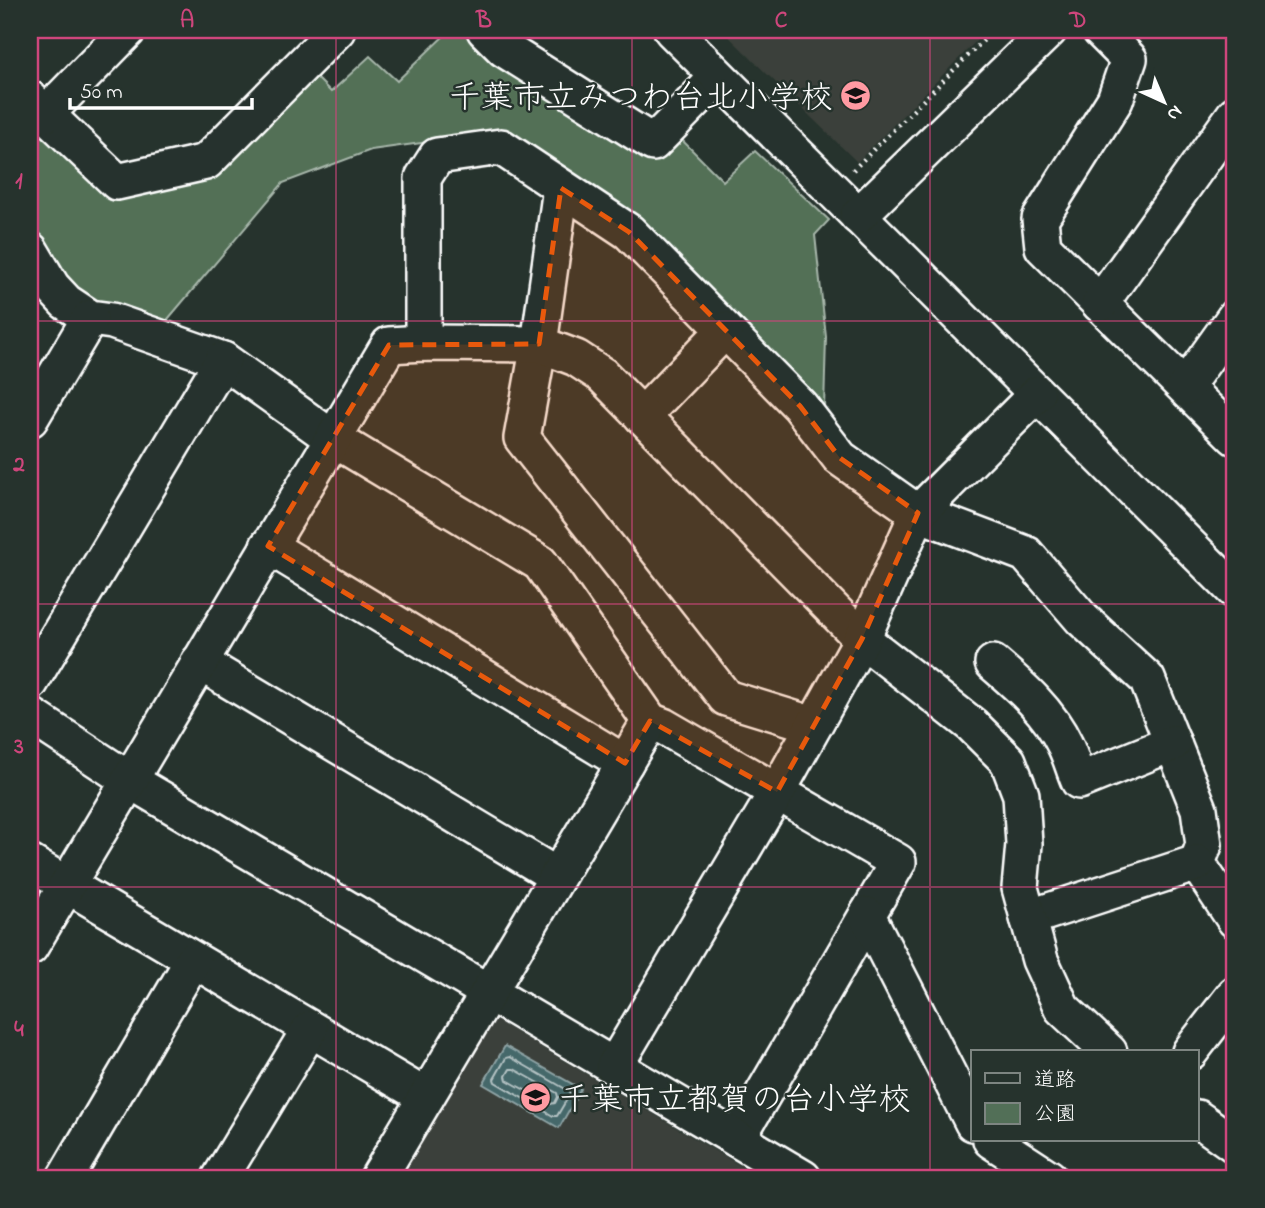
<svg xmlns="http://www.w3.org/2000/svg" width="1265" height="1208" font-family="'Indie Flower','Klee One',sans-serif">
	<rect width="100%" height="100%" fill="#26332d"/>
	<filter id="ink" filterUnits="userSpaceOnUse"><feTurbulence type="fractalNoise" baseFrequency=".0143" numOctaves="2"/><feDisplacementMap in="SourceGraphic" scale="14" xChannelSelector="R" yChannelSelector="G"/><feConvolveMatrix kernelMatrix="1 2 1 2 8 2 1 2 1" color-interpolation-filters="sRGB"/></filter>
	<g filter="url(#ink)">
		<g fill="#3b403a">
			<path d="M722,30H987L857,162Z"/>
			<path d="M492,1018L761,1178H397Z"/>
		</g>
		<path fill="#526f57" stroke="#a8b7ab" stroke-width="2" d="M450,30H470L678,136L723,181L755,151L829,220L815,235L826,337L824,409L658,241L501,132L371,150L283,183L163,325L75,294L54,269L30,228V112L113,194L213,174L312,73L331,92L370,56L397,81Z"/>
		<path fill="#45686b" stroke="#8fa4a6" stroke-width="2" d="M505,1046L581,1089L559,1128L483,1084Z"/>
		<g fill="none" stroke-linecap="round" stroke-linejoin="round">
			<g stroke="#b5c3c4" stroke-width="2">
				<path d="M510,1057L569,1091L570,1094L557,1116H553L495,1082L494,1079L506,1058Z"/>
				<path d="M510,1069H514L557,1093L558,1097L555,1103L550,1104L507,1080L506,1076Z"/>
			</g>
			<defs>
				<g id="minor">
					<path d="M485,30L504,49L653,143L718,77"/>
					<path d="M672,30L1235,591"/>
					<path d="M1100,30L1129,59L1115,100L1040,219L1043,247L1235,437"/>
					<path d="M30,99L117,182L206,162L337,30"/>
					<path d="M46,114L128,30"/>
					<path d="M561,188L539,344L522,438L726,698L814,725"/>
					<path d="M858,216L1049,30"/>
					<path d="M30,250L52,287L66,302L90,318L112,321L223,360L332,438L540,563L650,721L663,726L898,862L737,1139"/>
					<path d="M1100,304L1235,114"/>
					<path d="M423,343V178L437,156L501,147L629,232L800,406L840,458L918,513L1026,554L1082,619L1147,679L1199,809L1204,845L1197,863L1235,920"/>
					<path d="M1185,387L1235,317"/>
					<path d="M642,416L725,330"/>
					<path d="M30,419L90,318"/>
					<path d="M268,546L625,763"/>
					<path d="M199,662L557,876"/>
					<path d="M993,663C1021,687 1049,711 1065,745C1071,757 1074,770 1079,781L1173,743"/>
					<path d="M30,683L223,360"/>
					<path d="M30,715L129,780L803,1178"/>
					<path d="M30,863L426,1097"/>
					<path d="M867,915L973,1123"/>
					<path d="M1028,918L1197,863"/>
					<path d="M30,947L389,345L423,343L539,344L576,358L602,375L862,639L972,725L1008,761L1021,795L1024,844L1020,888L1040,960L1062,1008L1109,1052"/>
					<path d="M1190,1052L1235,994"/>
					<path d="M614,1067L777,792L862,639L918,513L1037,394"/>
					<path d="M1197,1118L1235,1145"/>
					<path d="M991,1140L1049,1178"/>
					<path d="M65,1178L193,960"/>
					<path d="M220,1178L310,1029"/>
					<path d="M378,1178L650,721"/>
				</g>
			</defs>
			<use href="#minor" stroke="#fff" stroke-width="40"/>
			<path stroke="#fff" stroke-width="4.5" stroke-dasharray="2 5" stroke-linecap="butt" d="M853,170L994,30"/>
			<use href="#minor" stroke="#26332d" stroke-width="35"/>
		</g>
	</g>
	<path fill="#e8590c" fill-opacity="0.2" stroke="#e8590c" stroke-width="5" stroke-dasharray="14 9" stroke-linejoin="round" d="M561,188L629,232L800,406L840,458L918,513L862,639L777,792L650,721L625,763L268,546L389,345L539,344Z"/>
	<path fill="none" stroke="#ce467c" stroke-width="2" stroke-opacity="0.55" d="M336,30V1178M632,30V1178M930,30V1178M30,321H1235M30,604H1235M30,887H1235"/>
	<defs>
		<symbol id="school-disc" viewBox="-11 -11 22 22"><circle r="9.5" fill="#ff9aa2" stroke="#26332d"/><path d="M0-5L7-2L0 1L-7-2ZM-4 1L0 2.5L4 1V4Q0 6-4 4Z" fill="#111"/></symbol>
	</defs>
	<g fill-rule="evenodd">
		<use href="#school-disc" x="838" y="78" width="35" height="35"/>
		<use href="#school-disc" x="518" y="1080" width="35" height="35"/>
	</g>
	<g text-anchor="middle" stroke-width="5" stroke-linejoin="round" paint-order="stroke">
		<g font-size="32" fill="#fff" stroke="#26332d" text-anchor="end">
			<text x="833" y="107">千葉市立みつわ台北小学校</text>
			<text x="559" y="1109" text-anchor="start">千葉市立都賀の台小学校</text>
		</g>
	</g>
	<rect width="1265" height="1208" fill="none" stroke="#26332d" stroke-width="77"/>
	<rect x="971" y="1050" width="228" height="91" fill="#26332d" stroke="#7d8581" stroke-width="2"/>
	<rect x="985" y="1073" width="35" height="10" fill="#26332d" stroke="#7d8581" stroke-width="2"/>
	<text x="1034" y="1086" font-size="21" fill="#ffffff">道路</text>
	<rect x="985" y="1103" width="35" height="21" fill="#526f57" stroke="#7d8581" stroke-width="2"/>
	<text x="1034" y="1120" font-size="21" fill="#ffffff">公園</text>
	<g transform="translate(1164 102) rotate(136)" stroke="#26332d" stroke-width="5" paint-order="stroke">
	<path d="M0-5L12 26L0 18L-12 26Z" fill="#ffffff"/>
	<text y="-10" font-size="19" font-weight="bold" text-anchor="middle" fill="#ffffff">N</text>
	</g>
	<path d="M70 98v10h182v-10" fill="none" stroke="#ffffff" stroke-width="3.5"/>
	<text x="80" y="98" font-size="21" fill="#ffffff" stroke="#26332d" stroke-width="5" paint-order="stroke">50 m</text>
	<rect x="38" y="38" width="1188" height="1132" fill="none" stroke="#ce467c" stroke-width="2.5"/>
	<g font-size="23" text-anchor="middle" font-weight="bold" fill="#ce467c">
		<text x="187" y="27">A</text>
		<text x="484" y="27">B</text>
		<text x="781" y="27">C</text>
		<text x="1078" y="27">D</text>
		<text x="19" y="188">1</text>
		<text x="19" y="471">2</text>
		<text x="19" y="753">3</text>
		<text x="19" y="1036">4</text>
	</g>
</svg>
